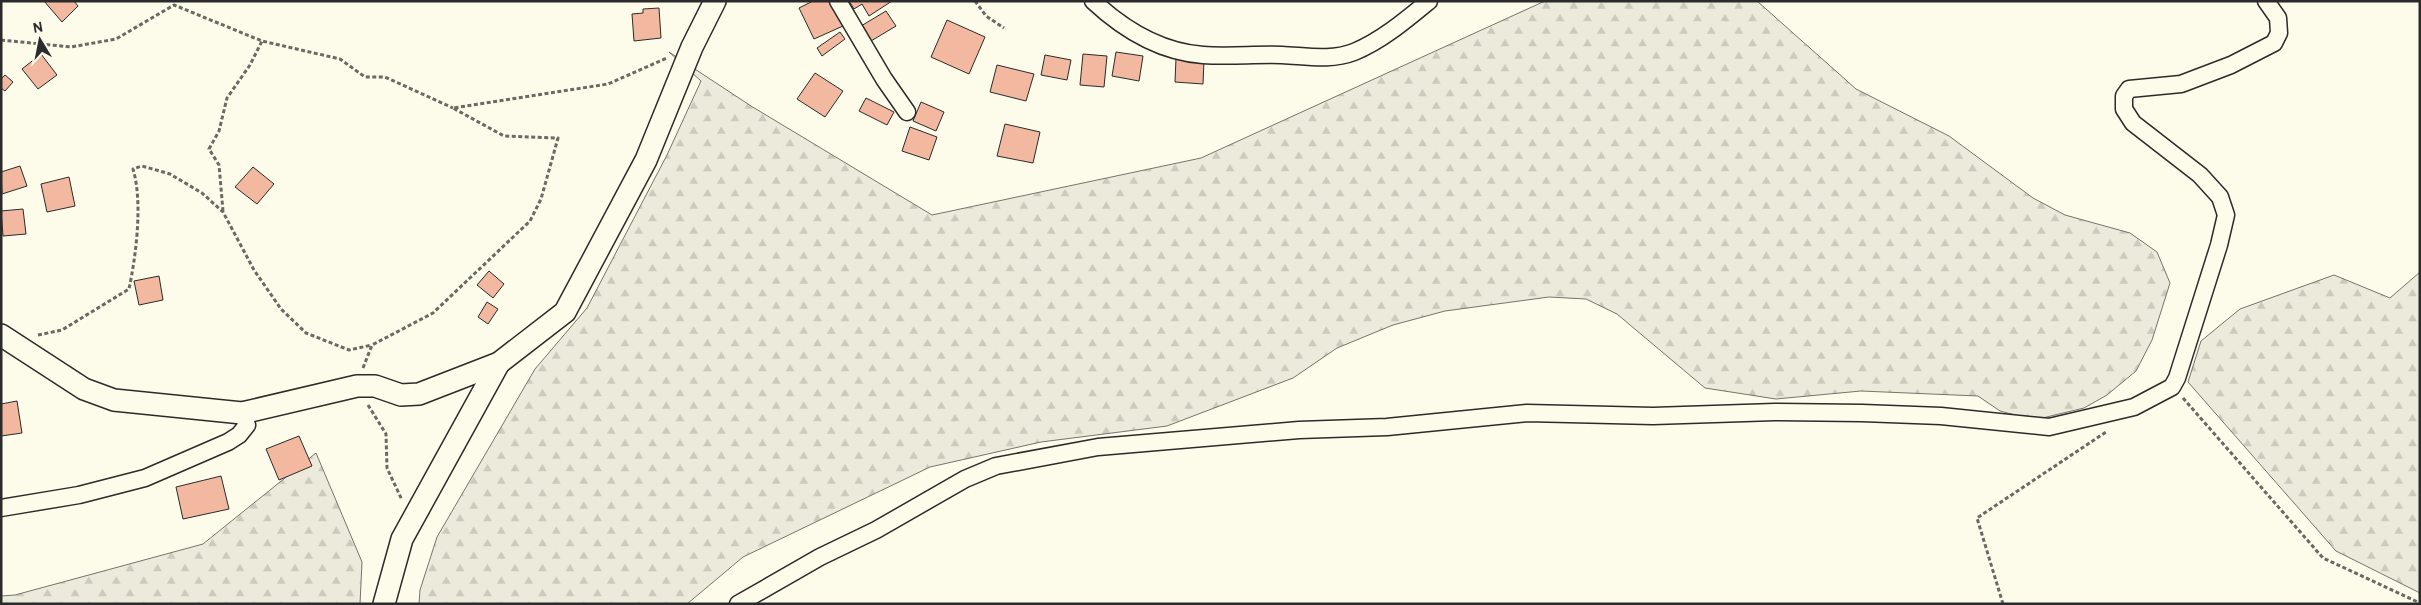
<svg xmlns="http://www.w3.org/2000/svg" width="2421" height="605" font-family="Overpass,sans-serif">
	<defs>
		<pattern id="forest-firs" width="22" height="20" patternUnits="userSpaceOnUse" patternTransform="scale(1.25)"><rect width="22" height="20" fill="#ecebdb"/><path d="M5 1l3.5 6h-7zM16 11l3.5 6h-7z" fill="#cbcabc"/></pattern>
	</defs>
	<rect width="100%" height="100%" fill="#fdfbea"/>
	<g fill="url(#forest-firs)" stroke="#74746e">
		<path d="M1545,1H1757L1856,89L1949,136L2033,198L2065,215L2130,233L2157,252L2170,283L2152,340L2136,371L2107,395L2084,408L2034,420L2000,411L1978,396L1861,391L1776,399L1705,388L1617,314L1586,299L1549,297L1445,311L1393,325L1337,348L1293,378L1167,426L1041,442L930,467L743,557L687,604H419L420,590L437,537L535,369L587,308L667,155L701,81L669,52L751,106L932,215L1201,158Z"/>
		<path d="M2420,272V593L2336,551L2188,382L2201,341L2240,309L2334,275L2390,298Z"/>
		<path d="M316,453L362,562L360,604H1V596L15,595L203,544Z"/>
	</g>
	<g fill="#f2b8a0" stroke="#2b2b2b">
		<path d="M44,1H74L78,6L62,22Z"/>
		<path d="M813,1H831L843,26L814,39L799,8Z"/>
		<path d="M849,1H892L869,16L862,4L854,9Z"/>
		<path d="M659,8L661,38L634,41L632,14L643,13V9Z"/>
		<path d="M886,11L896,26L871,41L861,26Z"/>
		<path d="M947,20L985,37L969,74L931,57Z"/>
		<path d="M840,32L845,39L822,56L817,48Z"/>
		<path d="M1116,52L1143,56L1139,81L1112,76Z"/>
		<path d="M41,54L57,75L38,89L22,69Z"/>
		<path d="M1083,54L1107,56L1104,87L1080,85Z"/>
		<path d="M1045,55L1071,60L1067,80L1041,75Z"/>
		<path d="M1176,58L1204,60L1203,84L1175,82Z"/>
		<path d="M997,65L1034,74L1026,101L990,92Z"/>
		<path d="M815,73L843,91L825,117L797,99Z"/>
		<path d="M5,75L13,82L5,91L1,88V79Z"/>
		<path d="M866,98L894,112L887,125L859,111Z"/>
		<path d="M921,102L944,112L936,131L913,121Z"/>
		<path d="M1005,124L1040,132L1033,163L997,156Z"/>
		<path d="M910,127L937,137L929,160L902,151Z"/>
		<path d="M20,166L27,186L2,194L1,172Z"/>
		<path d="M253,167L274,184L257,204L235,187Z"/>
		<path d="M69,177L75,206L47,212L41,184Z"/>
		<path d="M23,209L26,234L3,236L1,211Z"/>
		<path d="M489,271L504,284L493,298L477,285Z"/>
		<path d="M159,276L163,300L139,305L134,281Z"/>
		<path d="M487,302L498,309L488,324L478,317Z"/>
		<path d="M17,401L22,433L1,436V404Z"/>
		<path d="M299,436L312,466L279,480L266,449Z"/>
		<path d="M221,476L229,509L183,519L176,487Z"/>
	</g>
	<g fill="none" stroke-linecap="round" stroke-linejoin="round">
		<defs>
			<g id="minor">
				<path d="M838,1L884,79L907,112"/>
				<path d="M1093,1C1123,29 1161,52 1203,55C1229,57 1256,54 1282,55C1306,56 1331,61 1354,52C1381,41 1406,20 1429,1"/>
				<path d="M1,508L79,495L145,478L228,442L239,435L247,425L242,413"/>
				<path d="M738,604L820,557L876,530L965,479L996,466L1098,447L1299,430L1387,427L1527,413L1653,416L1775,412L1862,413L1941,416L2049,427L2134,407L2172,387L2177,378L2219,245L2226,215L2220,197L2200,175L2133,123L2124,109V96L2129,89L2181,84L2231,65L2274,43L2279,33L2278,18L2266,1"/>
			</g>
			<g id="tertiary">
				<path d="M1,335L84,389L114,400L242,413L357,386H375L401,395L419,394L499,363L565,312L646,160L692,47L715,1"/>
				<path d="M384,604L402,539L499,363"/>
			</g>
		</defs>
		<use href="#minor" stroke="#2b2b2b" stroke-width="19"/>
		<use href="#tertiary" stroke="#2b2b2b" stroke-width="24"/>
		<g stroke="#6a6964" stroke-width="3" stroke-dasharray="4 2.5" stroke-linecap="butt">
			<path d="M975,1L986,16L1004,28"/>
			<path d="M1,40L71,47L116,39L174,5L262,41L340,59L365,77H385L453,108"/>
			<path d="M223,211L219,165L209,149L219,131L227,98L250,65L262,41"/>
			<path d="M38,335L62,330L129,289C136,256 143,202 133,169L142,166L170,174L202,193L223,212L254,270L281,309L306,333L349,350L372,345"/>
			<path d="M363,368L372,345L433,313L530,221L541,199L558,138L504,136L453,108L608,84L667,58"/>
			<path d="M2183,398L2323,558L2420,603"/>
			<path d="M368,405L386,434L387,468L402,500"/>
			<path d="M2003,604L1977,518L2106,432"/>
		</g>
		<use href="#minor" stroke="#fdfbea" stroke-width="16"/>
		<use href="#tertiary" stroke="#fdfbea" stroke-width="21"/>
	</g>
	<rect width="2421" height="605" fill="none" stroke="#2b2b2b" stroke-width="5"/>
	<g transform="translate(40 40) rotate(350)" stroke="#fdfbea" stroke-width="4" paint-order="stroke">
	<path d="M0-4L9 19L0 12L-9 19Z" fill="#2b2b2b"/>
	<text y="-8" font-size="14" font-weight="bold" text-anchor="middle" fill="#2b2b2b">N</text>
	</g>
</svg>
